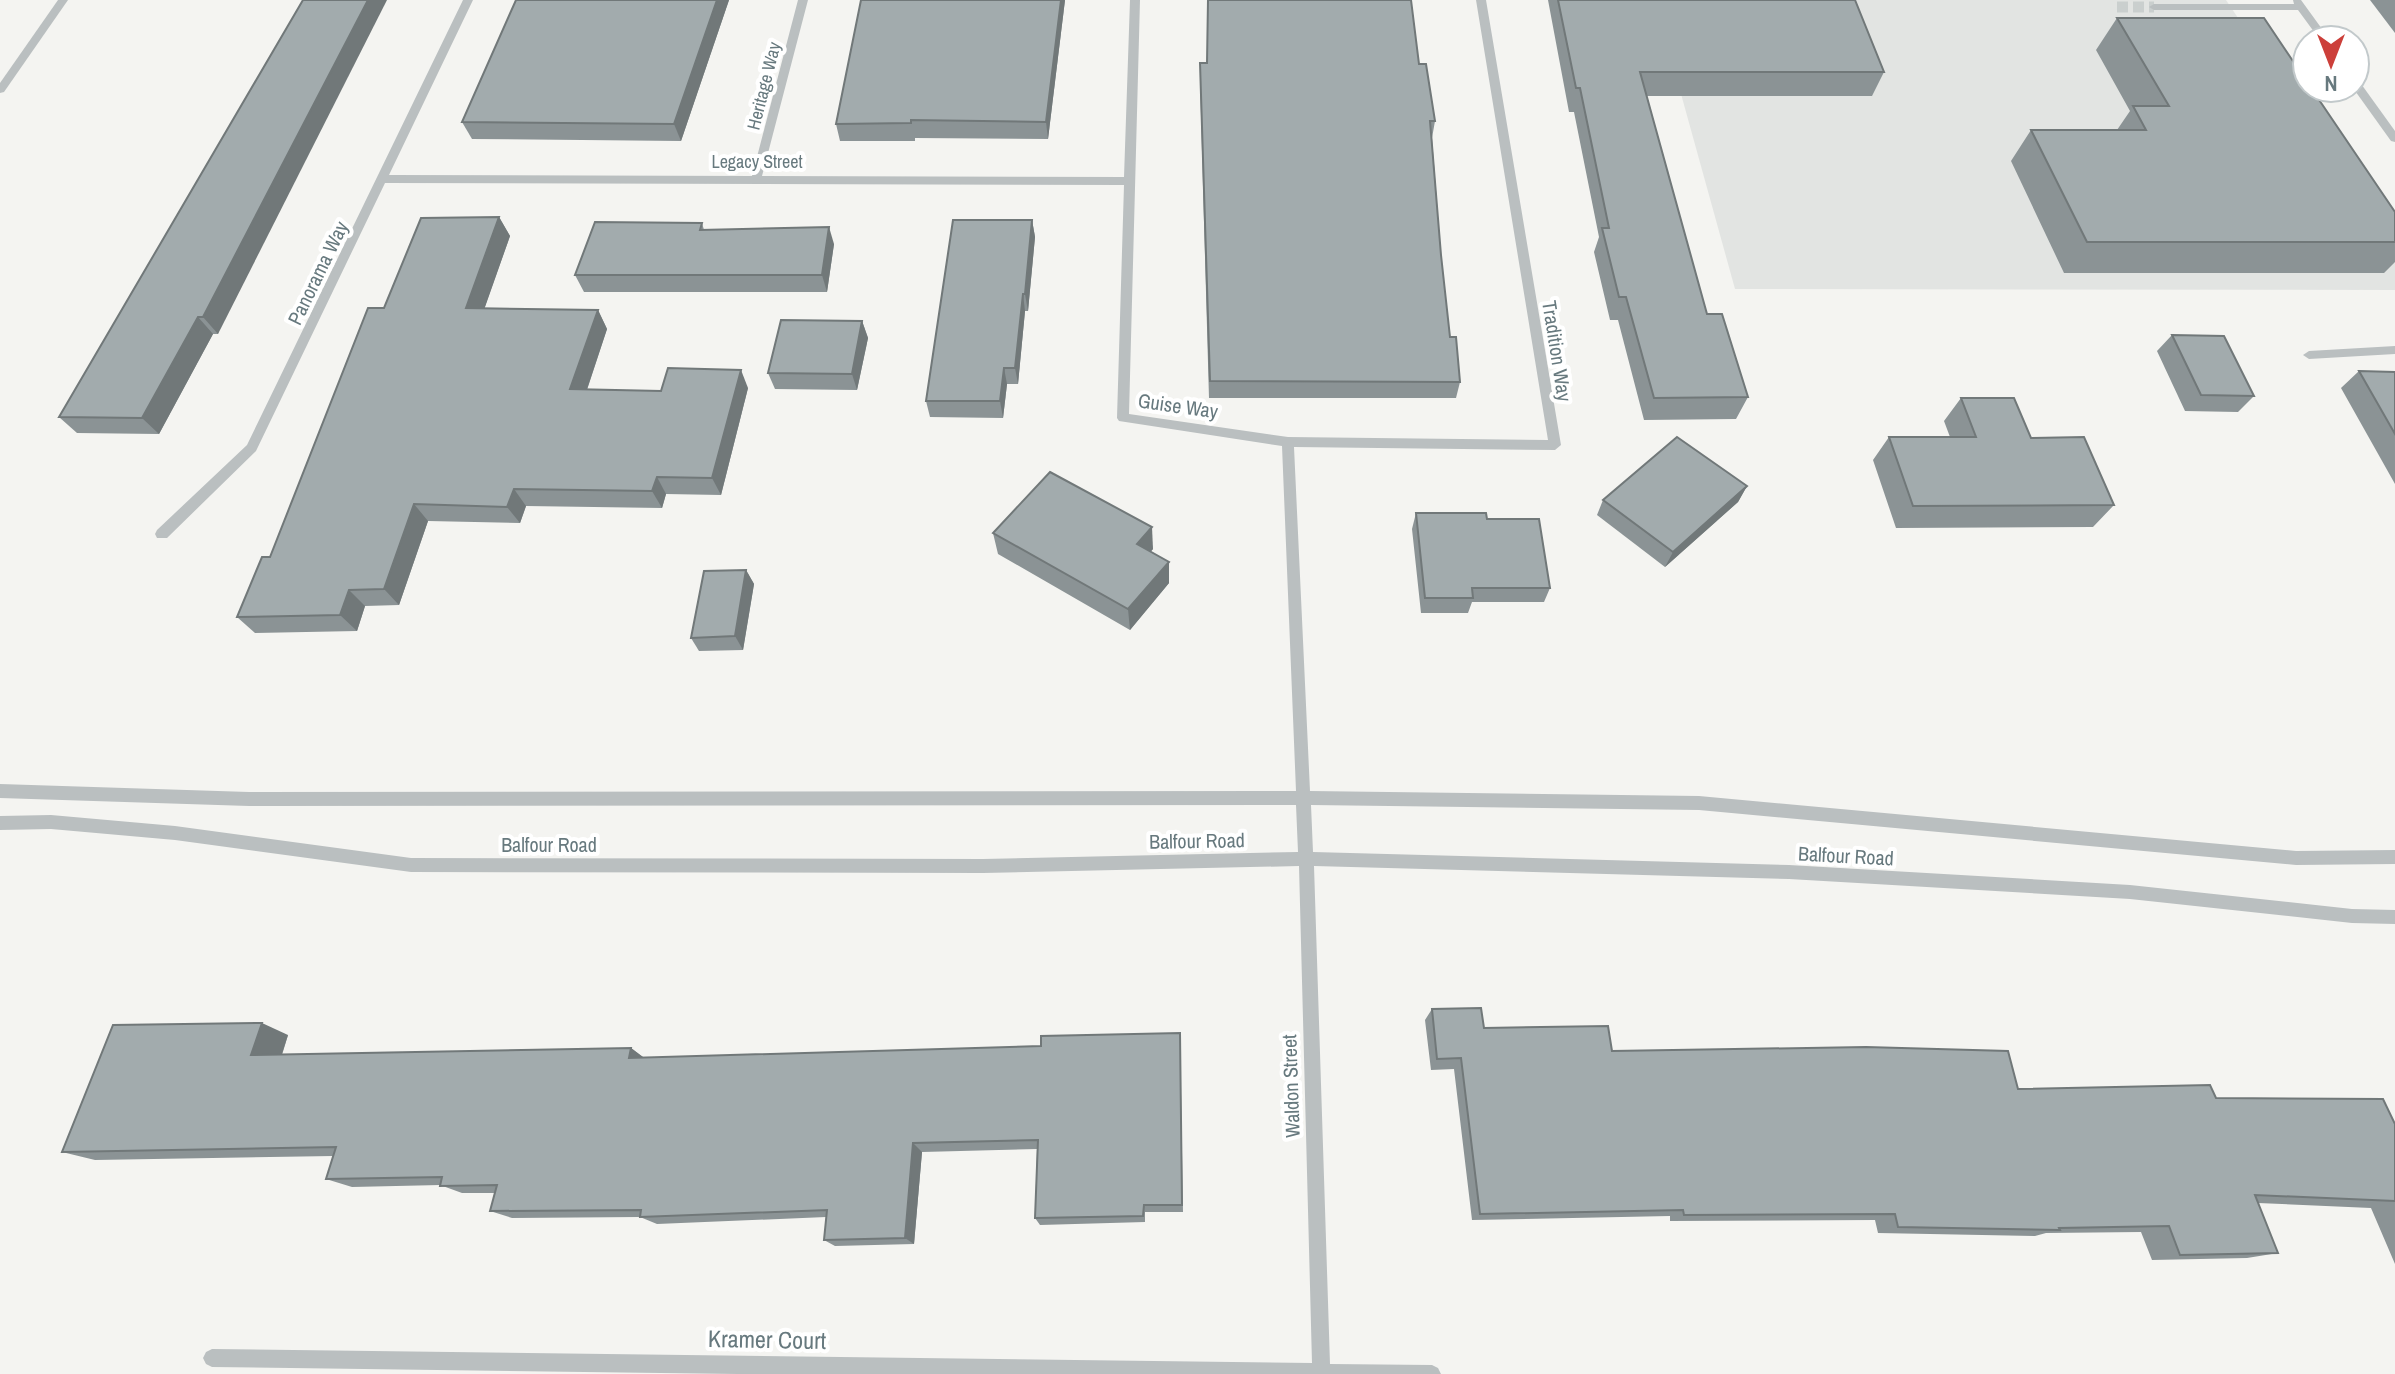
<svg xmlns="http://www.w3.org/2000/svg" width="2395" height="1374" font-family="'Archivo Narrow',sans-serif">
	<rect width="100%" height="100%" fill="#f4f4f1"/>
	<path fill="#e2e4e2" d="M1655,0H2226L2395,252V290L1735,289Z"/>
	<g fill="none" stroke-linecap="round" stroke-linejoin="round">
		<path stroke="#cacfce" stroke-width="11" stroke-dasharray="11 5" stroke-linecap="butt" d="M2117,7H2154"/>
		<g fill="#babfc0" fill-rule="evenodd">
			<path d="M58,0H68L4,92L0,93V83Z"/>
			<path d="M463,0H473L389,175L752,176L798,0H808L762,176L1124,177L1130,0H1140L1129,414L1288,437L1548,440L1476,0H1486L1561,445L1555,450L1294,447L1310,791L1699,796L2296,851L2395,850V864L2296,865L1699,810L1311,805L1313,852L1789,865L2130,885L2352,909L2395,910V924L2352,923L2130,899L1789,879L1314,866L1330,1364L1432,1365L1438,1368L1441,1374H737L212,1367L206,1364L203,1358L206,1352L212,1349L1312,1363L1299,866L983,873L411,872L175,840L51,829L0,830V816L51,815L175,826L411,858L983,859L1298,852L1296,805L249,806L0,798V784L249,792L1296,791L1282,446L1119,421L1117,418L1124,185L385,183L256,451L167,538H157L155,534L157,530L247,445Z"/>
			<path d="M2293,0H2301L2330,40H2320L2298,10H2154L2149,7L2154,4H2294Z"/>
			<path d="M2355,80L2359,81L2395,131V142L2391,141L2353,88Z"/>
			<path d="M2395,346V354L2309,359L2303,355L2309,351Z"/>
		</g>
	</g>
	<g fill="#8b9395">
		<path d="M303,0L218,334H213L159,434L77,433L59,417Z"/>
		<path d="M516,0H729L681,141L472,139L462,122Z"/>
		<path d="M1065,0L1048,139L915,138V141H840L836,124Z"/>
		<path d="M1548,0H1855L1884,72L1872,96H1647L1707,314L1748,397L1736,419L1644,420L1618,320H1610L1594,252L1599,237L1574,112H1569Z"/>
		<path d="M2370,0H2395V33Z"/>
		<path d="M2117,18L2395,212V262L2384,273H2064L2011,161L2031,130H2117L2130,111L2096,50Z"/>
		<path d="M1419,64L1435,121L1432,138L1441,255L1450,337L1460,382L1456,398H1209L1200,81Z"/>
		<path d="M499,217L510,236L484,309L598,310L607,329L587,390L661,391L748,388L721,495L666,494L662,508L526,506L520,523L428,521L399,605L365,606L357,631L255,633L237,617L270,557L384,308Z"/>
		<path d="M1032,220L1035,237L1028,311H1025L1018,384H1007L1003,418L930,417L926,401Z"/>
		<path d="M702,223L704,230L834,244L827,292H584L575,275Z"/>
		<path d="M862,321L868,338L857,390L775,389L768,373Z"/>
		<path d="M2172,335L2254,396L2238,412L2185,411L2157,351Z"/>
		<path d="M2359,371L2395,372V484L2341,388Z"/>
		<path d="M1961,398L2031,438L2114,505L2093,527L1896,528L1873,460L1889,437H1950L1944,421Z"/>
		<path d="M1747,486L1738,502L1665,567L1597,515L1603,500Z"/>
		<path d="M1416,513L1487,519L1550,588L1544,602H1472L1468,613H1421L1412,529Z"/>
		<path d="M993,533L1153,549L1150,552L1169,583L1130,630L998,554Z"/>
		<path d="M746,570L754,584L743,650L699,651L691,638Z"/>
		<path d="M1432,1009L1484,1028L1612,1051L2018,1089L2216,1098L2395,1124V1264L2371,1208L2258,1203L2278,1253L2247,1258L2152,1260L2141,1232L2046,1233L2035,1236L1878,1233L1875,1220L1670,1221V1216L1472,1220L1454,1069L1431,1070L1425,1020Z"/>
		<path d="M1180,1033L1183,1212H1145V1222L1040,1225L1035,1218L1037,1149L922,1152L914,1244L835,1246L824,1240L826,1217L657,1224L640,1217L512,1218L490,1211L495,1193H462L440,1185L352,1187L326,1179L333,1156L95,1160L62,1152L288,1035L282,1055L631,1048L644,1058L1041,1046Z"/>
	</g>
	<g fill="#717879">
		<path d="M368,0H387L218,334L203,317Z"/>
		<path d="M717,0H729L681,141L674,124Z"/>
		<path d="M1061,0H1065L1048,139L1046,122Z"/>
		<path d="M499,217L510,236L478,327L466,308Z"/>
		<path d="M1032,220L1035,237L1028,311L1025,294Z"/>
		<path d="M829,227L834,244L827,292L822,275Z"/>
		<path d="M1023,294L1025,311L1018,384L1015,368Z"/>
		<path d="M598,310L607,329L581,407L570,389Z"/>
		<path d="M198,317L213,334L159,434L142,418Z"/>
		<path d="M862,321L868,338L857,390L852,374Z"/>
		<path d="M1004,368L1007,384L1003,418L1000,401Z"/>
		<path d="M741,370L748,388L721,495L712,478Z"/>
		<path d="M657,477L666,494L662,508L652,491Z"/>
		<path d="M1747,486L1738,502L1665,567L1673,552Z"/>
		<path d="M514,489L526,506L520,523L507,507Z"/>
		<path d="M414,504L428,521L399,605L384,589Z"/>
		<path d="M1152,527L1153,549L1138,566L1137,544Z"/>
		<path d="M1169,562V583L1130,630L1128,609Z"/>
		<path d="M746,570L754,584L743,650L735,636Z"/>
		<path d="M349,590L365,606L357,631L340,615Z"/>
		<path d="M262,1023L288,1035L278,1066L251,1055Z"/>
		<path d="M631,1048L647,1060L629,1058Z"/>
		<path d="M913,1143L922,1152L914,1244L905,1238Z"/>
	</g>
	<g fill="#a2abad" stroke="#717879" stroke-width="2">
		<path d="M303,0H368L203,317H198L142,418L59,417Z"/>
		<path d="M516,0H717L674,124L462,122Z"/>
		<path d="M861,0H1061L1046,122L911,120V123L836,124Z"/>
		<path d="M1208,0H1411L1419,64H1426L1435,121H1430L1441,255L1450,337H1456L1460,382L1210,381L1200,63H1207Z"/>
		<path d="M1558,0H1855L1884,72H1640L1707,314H1722L1748,397L1654,398L1626,297H1619L1602,228H1609L1580,88H1576Z"/>
		<path d="M2117,18H2264L2307,82V88H2311L2395,212V242H2087L2031,130H2146L2133,106H2169Z"/>
		<path d="M499,217L466,308L598,310L570,389L661,391L668,368L741,370L712,478L657,477L652,491L514,489L507,507L414,504L384,589L349,590L340,615L237,617L262,557H270L368,308H384L421,218Z"/>
		<path d="M953,220H1032L1025,294H1023L1015,368H1004L1000,401H926Z"/>
		<path d="M595,222L702,223L700,230L829,227L822,275H575Z"/>
		<path d="M781,320L862,321L852,374L768,373Z"/>
		<path d="M2172,335L2224,336L2254,396L2201,395Z"/>
		<path d="M2359,371L2395,372V434Z"/>
		<path d="M1961,398H2014L2031,438L2084,437L2114,505L1913,506L1889,437H1976Z"/>
		<path d="M1677,437L1747,486L1673,552L1603,500Z"/>
		<path d="M1050,472L1152,527L1137,544L1169,562L1128,609L993,533Z"/>
		<path d="M1416,513H1486L1487,519H1539L1550,588H1472L1473,598H1425Z"/>
		<path d="M746,570L735,636L691,638L704,571Z"/>
		<path d="M1481,1008L1484,1028L1608,1026L1612,1051L1866,1047L2008,1051L2018,1089L2210,1085L2216,1098L2383,1099L2395,1124V1201L2255,1195L2278,1253L2180,1255L2169,1226L2059,1228L2060,1230L1898,1227L1895,1214L1684,1215L1683,1210L1480,1214L1461,1058L1437,1059L1432,1009Z"/>
		<path d="M262,1023L251,1055L631,1048L629,1058L1041,1046V1036L1180,1033L1182,1205H1144L1143,1216L1035,1218L1038,1140L913,1143L905,1238L824,1240L827,1210L640,1217L641,1210L490,1211L497,1185L440,1186L442,1177L326,1179L336,1147L62,1152L113,1025Z"/>
	</g>
	<g text-anchor="middle" stroke-width="8" stroke-linejoin="round" paint-order="stroke">
		<g font-size="18" fill="#67797e" stroke="#fff">
			<text transform="translate(764 86) rotate(-76)" y="6">Heritage Way</text>
			<text x="757" y="168">Legacy Street</text>
		</g>
		<g font-size="20" fill="#67797e" stroke="#fff">
			<text transform="translate(318 273) rotate(-64)" y="7">Panorama Way</text>
			<text transform="translate(1557 351) rotate(81)" y="7">Tradition Way</text>
			<text transform="translate(1178 406) rotate(8)" y="7">Guise Way</text>
			<text transform="translate(1197 841) rotate(-1)" y="7">Balfour Road</text>
			<text x="549" y="852">Balfour Road</text>
			<text transform="translate(1846 856) rotate(3)" y="7">Balfour Road</text>
			<text transform="translate(1291 1086) rotate(-92)" y="7">Waldon Street</text>
		</g>
		<g font-size="24" fill="#67797e" stroke="#fff">
			<text transform="translate(767 1340) rotate(1)" y="8">Kramer Court</text>
		</g>
	</g>
	<g transform="translate(2331 64) rotate(180)"><circle r="38" fill="#ffffff" stroke="#c2c9cb" stroke-width="2"/>
	<path d="M0-6L14 30L0 20L-14 30Z" fill="#cc3f3a"/>
	<text y="-12" font-size="22" font-weight="bold" text-anchor="middle" fill="#67797e">N</text>
	</g>
</svg>
